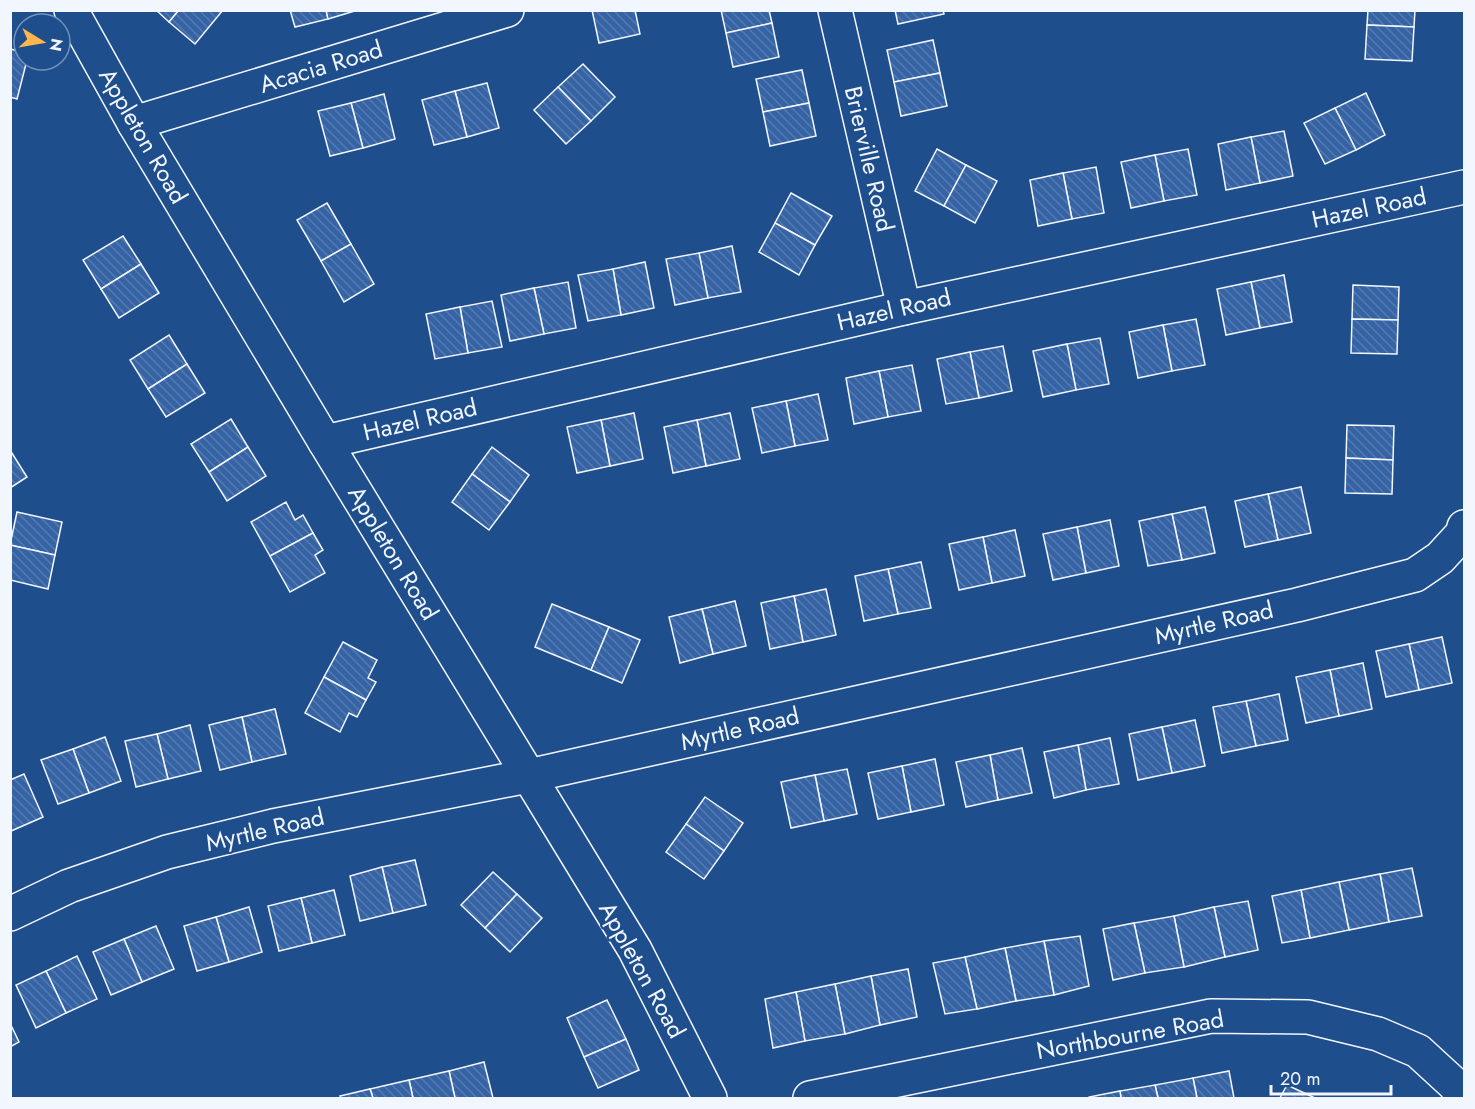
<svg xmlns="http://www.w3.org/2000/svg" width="1475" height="1109" font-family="Jost,sans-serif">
	<defs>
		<pattern id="building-back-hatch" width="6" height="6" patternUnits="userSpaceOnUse" patternTransform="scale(1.5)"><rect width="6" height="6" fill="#3563a3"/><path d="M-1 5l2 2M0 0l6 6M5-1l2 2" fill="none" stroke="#537ab1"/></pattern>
	</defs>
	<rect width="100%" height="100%" fill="#1f4e8c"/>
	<g fill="url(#building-back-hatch)" stroke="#f2f6ff" stroke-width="1.5">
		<path d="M156,10H179L169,22Z"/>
		<path d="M179,10H223L195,44L169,22Z"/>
		<path d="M290,10H326L328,19L295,27Z"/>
		<path d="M326,10H358L328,19Z"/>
		<path d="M592,10H635L640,34L599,43Z"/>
		<path d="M721,10H769L772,23L726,33Z"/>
		<path d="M895,10H943L944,14L898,24Z"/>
		<path d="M1368,10H1415L1414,27L1367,25Z"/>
		<path d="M772,23L779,57L733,67L726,33Z"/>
		<path d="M1367,25L1414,27L1412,61L1365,59Z"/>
		<path d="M933,40L940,73L894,82L887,50Z"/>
		<path d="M10,49L24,52V60H27L17,99L10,97Z"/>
		<path d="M583,64L615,97L591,121L558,87Z"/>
		<path d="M802,70L809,103L763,112L756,79Z"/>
		<path d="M940,73L947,106L901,116L894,82Z"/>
		<path d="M487,83L499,128L467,137L455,91Z"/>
		<path d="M558,87L591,121L566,144L534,110Z"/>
		<path d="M455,91L467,137L434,145L422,100Z"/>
		<path d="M1366,93L1385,135L1356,150L1335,108Z"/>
		<path d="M384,94L395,139L363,148L351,103Z"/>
		<path d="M351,103L363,148L330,156L318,111Z"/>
		<path d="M809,103L816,136L770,146L763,112Z"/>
		<path d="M1335,108L1356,150L1325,164L1304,123Z"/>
		<path d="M1284,131L1293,176L1260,183L1251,137Z"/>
		<path d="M1251,137L1260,183L1226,190L1218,144Z"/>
		<path d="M937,149L966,165L944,206L915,191Z"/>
		<path d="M1188,149L1197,195L1164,201L1155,155Z"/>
		<path d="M1155,155L1164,201L1131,208L1121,162Z"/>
		<path d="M966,165L997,181L975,223L944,206Z"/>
		<path d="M1096,167L1104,213L1072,219L1063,173Z"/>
		<path d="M1063,173L1072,219L1038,226L1030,180Z"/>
		<path d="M791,193L832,216L815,245L775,223Z"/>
		<path d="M327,203L351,244L321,261L297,220Z"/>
		<path d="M775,223L815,245L799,275L759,252Z"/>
		<path d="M123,236L141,264L101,289L83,260Z"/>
		<path d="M351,244L374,284L344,302L321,261Z"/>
		<path d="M732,246L741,292L708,298L699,253Z"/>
		<path d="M699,253L708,298L675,305L666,259Z"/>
		<path d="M645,262L654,308L621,315L613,269Z"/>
		<path d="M141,264L159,293L119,318L101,289Z"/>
		<path d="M613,269L621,315L588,321L578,275Z"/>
		<path d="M1284,275L1292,322L1260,328L1251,282Z"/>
		<path d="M568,282L576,328L544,334L534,288Z"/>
		<path d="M1251,282L1260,328L1226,335L1217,289Z"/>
		<path d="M1353,285L1399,287L1398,320L1352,319Z"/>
		<path d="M534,288L544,334L510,341L501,295Z"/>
		<path d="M492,301L502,347L468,353L460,307Z"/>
		<path d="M460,307L468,353L435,359L426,314Z"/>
		<path d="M1196,319L1205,365L1172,371L1163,325Z"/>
		<path d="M1352,319L1398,320L1397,354L1351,353Z"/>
		<path d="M1163,325L1172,371L1138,378L1129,332Z"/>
		<path d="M169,335L187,364L148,389L130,360Z"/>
		<path d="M1100,338L1109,384L1076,390L1067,344Z"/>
		<path d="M1067,344L1076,390L1043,397L1033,351Z"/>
		<path d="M1003,346L1012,391L979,398L970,352Z"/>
		<path d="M970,352L979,398L946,404L937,359Z"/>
		<path d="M187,364L205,393L166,417L148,389Z"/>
		<path d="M912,365L921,411L888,417L879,371Z"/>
		<path d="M879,371L888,417L854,424L846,378Z"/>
		<path d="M818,394L828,440L795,446L786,401Z"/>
		<path d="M786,401L795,446L762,453L752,408Z"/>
		<path d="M634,413L643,459L610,466L601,420Z"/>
		<path d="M730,413L740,459L706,466L697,420Z"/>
		<path d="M231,419L248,447L209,472L191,444Z"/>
		<path d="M601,420L610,466L577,473L567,427Z"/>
		<path d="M697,420L706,466L673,473L664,427Z"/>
		<path d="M1347,425L1394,426L1393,460L1346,458Z"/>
		<path d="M248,447L266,476L227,501L209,472Z"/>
		<path d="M492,447L529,475L510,502L472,474Z"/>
		<path d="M10,450L27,477L10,488Z"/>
		<path d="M1346,458L1393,460L1392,494L1345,493Z"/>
		<path d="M472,474L510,502L489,530L452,502Z"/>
		<path d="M1301,487L1311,533L1278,540L1268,494Z"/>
		<path d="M1268,494L1278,540L1245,547L1235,501Z"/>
		<path d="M286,502L295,520L303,515L313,533L270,556L251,522Z"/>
		<path d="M1205,507L1215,553L1182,560L1172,514Z"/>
		<path d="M17,512L62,522L55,555L10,545Z"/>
		<path d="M1172,514L1182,560L1148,566L1139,521Z"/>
		<path d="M1110,520L1119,566L1086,573L1077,527Z"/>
		<path d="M1077,527L1086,573L1053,580L1043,534Z"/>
		<path d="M1015,530L1025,576L992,583L983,537Z"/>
		<path d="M313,533L323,550L315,555L325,573L290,592L270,556Z"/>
		<path d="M983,537L992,583L959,590L949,544Z"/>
		<path d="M10,545L55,555L48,589L10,580Z"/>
		<path d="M921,562L931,608L898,614L888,569Z"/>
		<path d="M888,569L898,614L864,621L855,576Z"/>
		<path d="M826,589L836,635L803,642L794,596Z"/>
		<path d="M794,596L803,642L770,649L761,603Z"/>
		<path d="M735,601L746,646L713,654L702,609Z"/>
		<path d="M552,604L609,627L591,670L535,647Z"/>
		<path d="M702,609L713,654L680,663L669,617Z"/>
		<path d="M609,627L640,640L622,683L591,670Z"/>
		<path d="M1442,637L1452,683L1419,690L1409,644Z"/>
		<path d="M343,642L377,660L368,678L376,682L366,700L324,677Z"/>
		<path d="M1409,644L1419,690L1386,697L1376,651Z"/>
		<path d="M1363,663L1372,709L1339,716L1330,670Z"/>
		<path d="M1330,670L1339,716L1306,723L1296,677Z"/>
		<path d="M324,677L366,700L357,717L349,713L340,732L305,713Z"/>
		<path d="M1279,694L1288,740L1256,746L1246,701Z"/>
		<path d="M1246,701L1256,746L1222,753L1213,707Z"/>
		<path d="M275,709L286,754L252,762L242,717Z"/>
		<path d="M242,717L252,762L220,770L209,725Z"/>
		<path d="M1195,720L1205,766L1172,773L1162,727Z"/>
		<path d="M190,725L201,771L168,779L157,734Z"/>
		<path d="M1162,727L1172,773L1138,780L1129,734Z"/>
		<path d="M157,734L168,779L136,787L125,741Z"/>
		<path d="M105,737L121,781L89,793L73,749Z"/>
		<path d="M1110,738L1119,784L1086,790L1078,745Z"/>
		<path d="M1078,745L1086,790L1054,798L1044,752Z"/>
		<path d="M1022,748L1032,793L998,800L990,755Z"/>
		<path d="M73,749L89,793L58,804L41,760Z"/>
		<path d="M990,755L998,800L966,807L956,762Z"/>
		<path d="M935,759L944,805L911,812L902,766Z"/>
		<path d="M902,766L911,812L878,819L868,773Z"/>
		<path d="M847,769L857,814L824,821L815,775Z"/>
		<path d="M24,774L43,817L11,831L10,780Z"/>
		<path d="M815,775L824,821L791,828L781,782Z"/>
		<path d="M705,797L743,823L724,851L686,824Z"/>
		<path d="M686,824L724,851L704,879L666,852Z"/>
		<path d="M415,860L426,905L393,913L382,867Z"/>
		<path d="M382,867L393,913L360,921L350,876Z"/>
		<path d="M1412,868L1422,916L1389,922L1380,874Z"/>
		<path d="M493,872L517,894L485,928L461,905Z"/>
		<path d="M1380,874L1389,922L1349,930L1339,882Z"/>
		<path d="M1339,882L1349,930L1310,938L1301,890Z"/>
		<path d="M334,890L345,935L312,943L301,898Z"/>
		<path d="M1301,890L1310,938L1282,943L1272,896Z"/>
		<path d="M517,894L542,918L510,952L485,928Z"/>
		<path d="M301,898L312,943L279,951L268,906Z"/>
		<path d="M1248,901L1258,950L1225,957L1214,907Z"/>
		<path d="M249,907L262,952L229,962L216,917Z"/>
		<path d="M1214,907L1225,957L1184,967L1174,916Z"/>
		<path d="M1174,916L1184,967L1145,973L1134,923Z"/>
		<path d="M216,917L229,962L197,971L184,926Z"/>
		<path d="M1134,923L1145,973L1113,980L1103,929Z"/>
		<path d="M156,926L174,969L142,982L124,939Z"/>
		<path d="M1080,936L1089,986L1054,995L1044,941Z"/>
		<path d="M124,939L142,982L111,995L93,952Z"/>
		<path d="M1044,941L1054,995L1016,1001L1005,948Z"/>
		<path d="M1005,948L1016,1001L977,1009L965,957Z"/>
		<path d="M77,956L97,999L66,1013L46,971Z"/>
		<path d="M965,957L977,1009L945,1014L933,963Z"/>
		<path d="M908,969L917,1017L880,1025L871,976Z"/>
		<path d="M46,971L66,1013L36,1028L16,985Z"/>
		<path d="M871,976L880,1025L845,1034L835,984Z"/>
		<path d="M835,984L845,1034L805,1041L796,992Z"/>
		<path d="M796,992L805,1041L773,1048L765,999Z"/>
		<path d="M607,1000L626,1039L584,1057L567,1018Z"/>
		<path d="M10,1023L19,1042L10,1047Z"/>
		<path d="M626,1039L639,1070L598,1088L584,1057Z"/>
		<path d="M484,1062L493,1098H455L449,1071Z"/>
		<path d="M449,1071L455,1098H413L409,1080Z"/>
		<path d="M1229,1071L1234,1098H1197L1193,1078Z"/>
		<path d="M1193,1078L1197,1098H1158L1155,1085Z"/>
		<path d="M409,1080L413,1098H373L370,1089Z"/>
		<path d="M1155,1085L1158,1098H1121L1120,1091Z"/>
		<path d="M1287,1085L1315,1098H1280Z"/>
		<path d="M370,1089L373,1098H341L340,1096Z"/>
		<path d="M1120,1091L1121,1098H1089V1097Z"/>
	</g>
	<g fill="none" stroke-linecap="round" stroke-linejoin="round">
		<defs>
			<g id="minor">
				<path d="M71,10L134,123L325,442L635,950L710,1098"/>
				<path d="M835,10L904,308"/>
				<path d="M134,123L507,10"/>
				<path d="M325,442L904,308L1464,187"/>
				<path d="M10,914L69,886L167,852L273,826L528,776L1297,605L1415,575L1440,558L1462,534L1464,527"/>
				<path d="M810,1098L1211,1016L1308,1017L1378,1034L1418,1051L1455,1085L1463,1098"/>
			</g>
		</defs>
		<use href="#minor" stroke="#f2f6ff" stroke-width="36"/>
		<use href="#minor" stroke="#1f4e8c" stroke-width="33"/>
	</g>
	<g text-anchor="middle" stroke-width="4.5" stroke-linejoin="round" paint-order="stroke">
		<g font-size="24" fill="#f2f6ff" stroke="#1f4e8c">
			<text transform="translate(321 67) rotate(-17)" y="8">Acacia Road</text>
			<text transform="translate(143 136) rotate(60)" y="8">Appleton Road</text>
			<text transform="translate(869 159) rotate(77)" y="8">Brierville Road</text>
			<text transform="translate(1369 208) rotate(-12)" y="8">Hazel Road</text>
			<text transform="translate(894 310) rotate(-13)" y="8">Hazel Road</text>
			<text transform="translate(420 420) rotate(-13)" y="8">Hazel Road</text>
			<text transform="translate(393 553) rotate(59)" y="8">Appleton Road</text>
			<text transform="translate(1214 623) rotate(-13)" y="8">Myrtle Road</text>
			<text transform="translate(740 729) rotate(-13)" y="8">Myrtle Road</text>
			<text transform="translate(265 830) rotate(-13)" y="8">Myrtle Road</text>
			<text transform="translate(642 970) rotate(61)" y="8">Appleton Road</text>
			<text transform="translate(1130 1035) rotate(-10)" y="8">Northbourne Road</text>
		</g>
	</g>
	<rect width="1475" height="1109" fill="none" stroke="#f2f6ff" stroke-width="24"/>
	<g transform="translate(42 42) rotate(101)"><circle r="28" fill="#1f4e8c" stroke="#7391ba" stroke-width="1.5"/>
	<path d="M0-4.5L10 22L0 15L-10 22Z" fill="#ffb74d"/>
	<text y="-9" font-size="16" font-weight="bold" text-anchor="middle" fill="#f2f6ff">N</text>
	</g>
	<path d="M1271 1085v9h120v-9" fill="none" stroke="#f2f6ff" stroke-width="3"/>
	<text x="1280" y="1085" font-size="18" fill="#f2f6ff" stroke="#1f4e8c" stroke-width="4.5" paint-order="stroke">20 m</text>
</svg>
